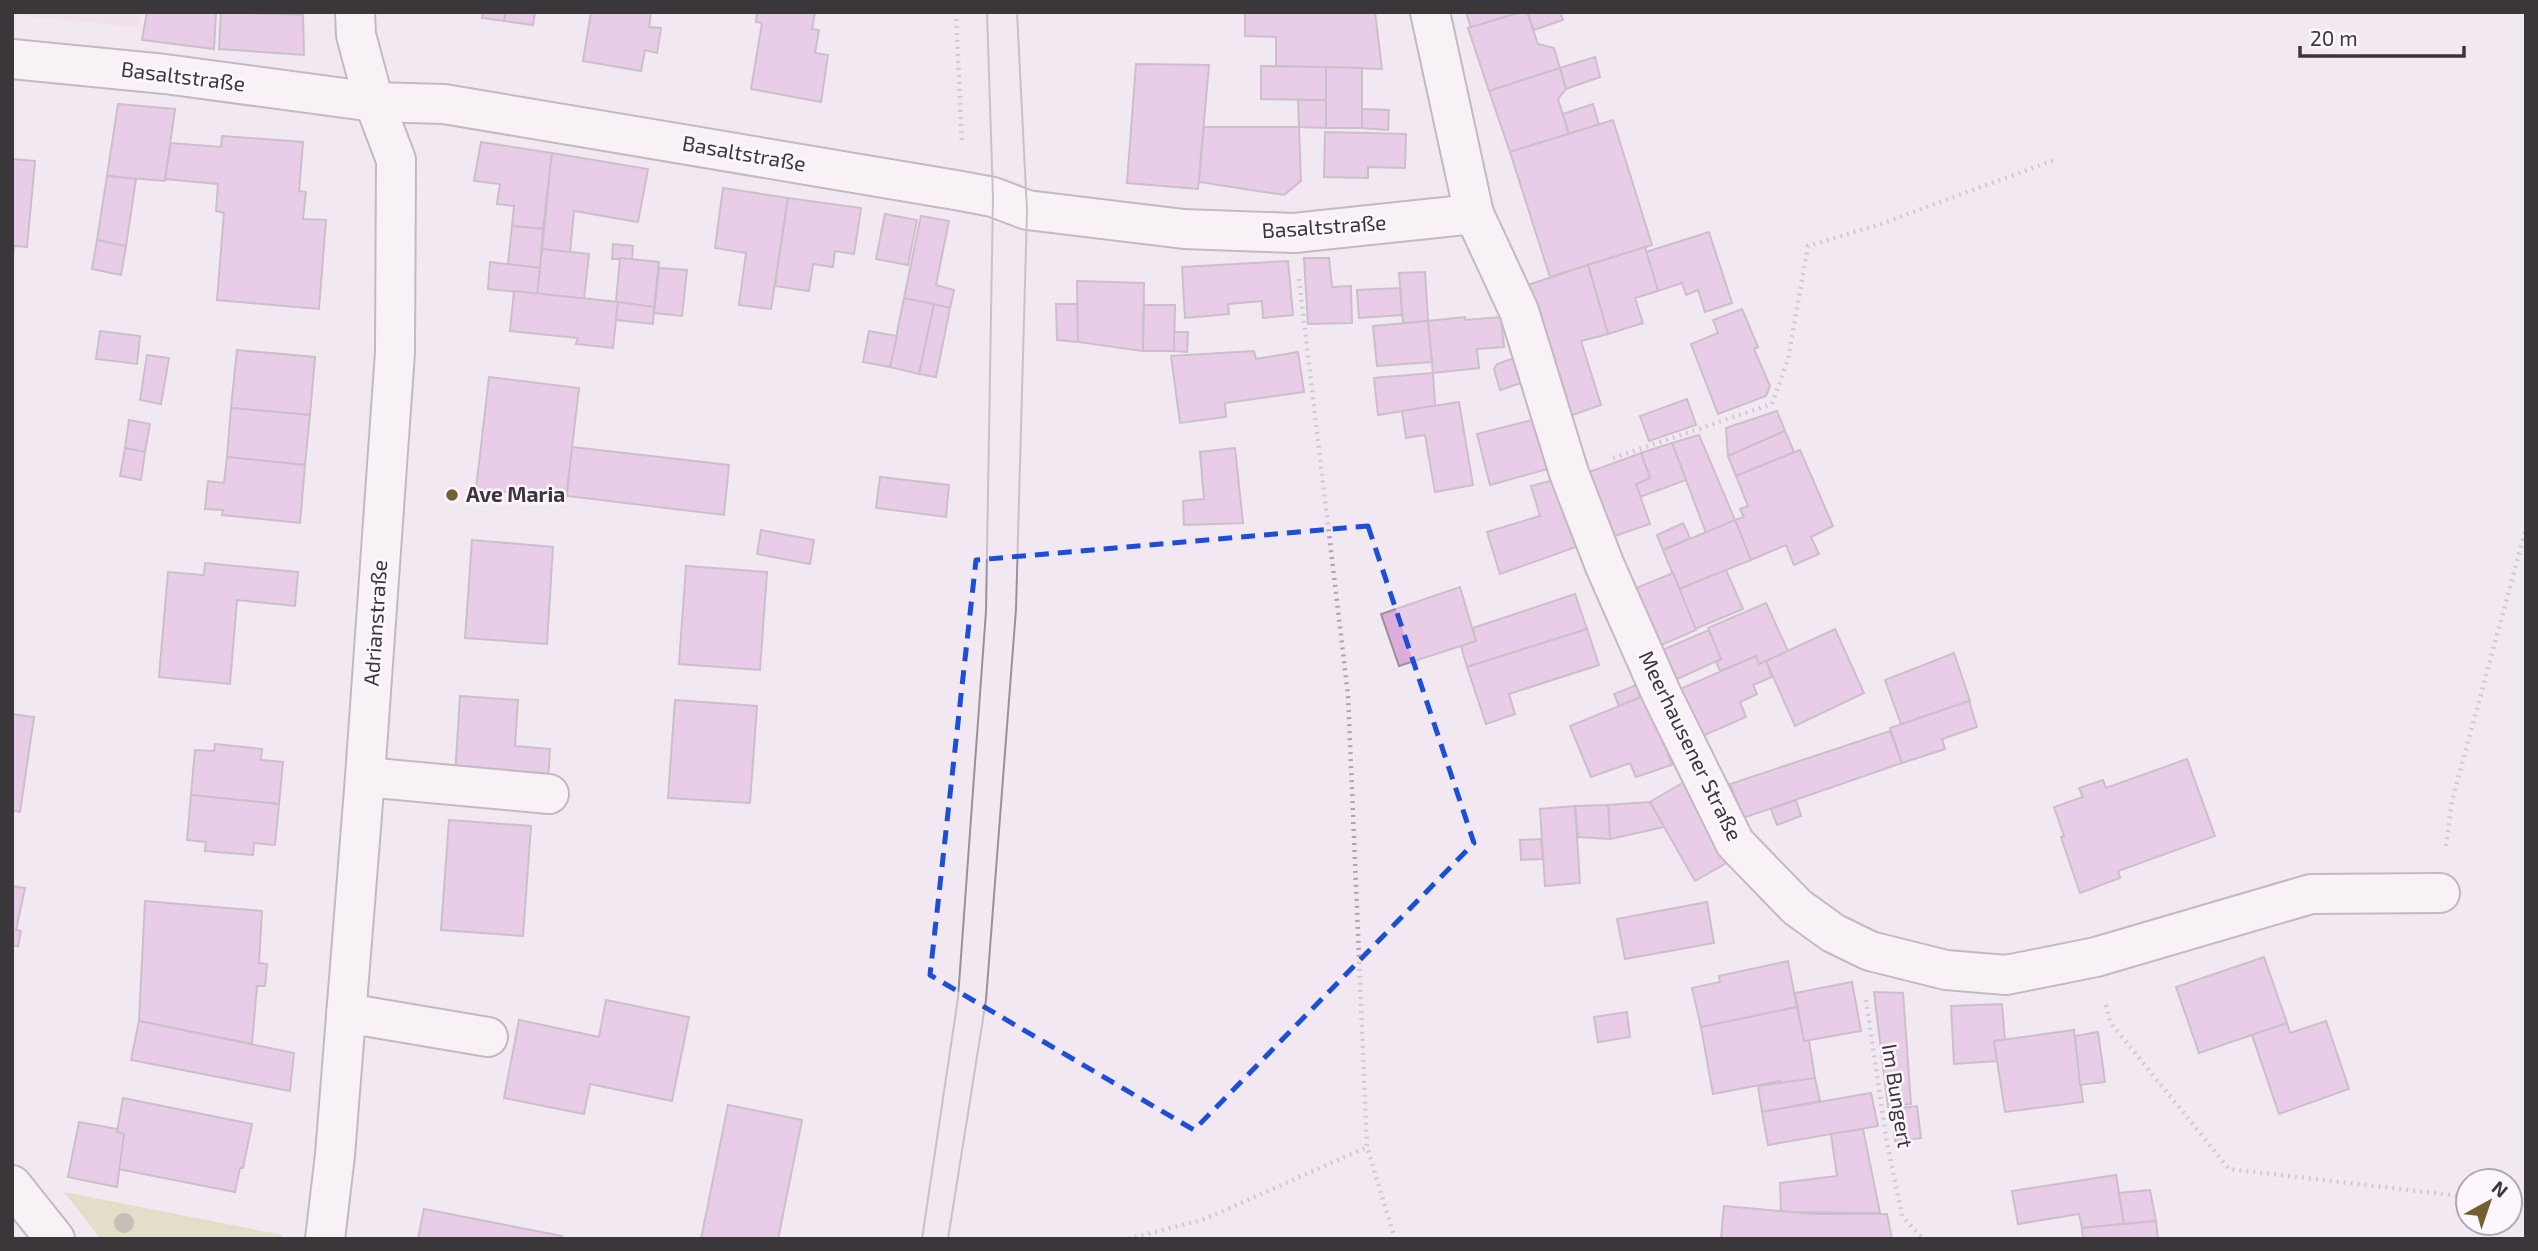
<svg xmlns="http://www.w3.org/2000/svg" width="2538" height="1251" font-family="'Exo 2',sans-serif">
	<rect width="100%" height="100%" fill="#f2e8f1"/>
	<path fill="#efdae9" d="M12,12H141L139,27L12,15Z"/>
	<path fill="#ced395" d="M64,1192L282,1235V1239H101Z"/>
	<g fill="#deacdb" stroke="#9b919a" stroke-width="2">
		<path d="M147,12H216L214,49L142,40Z"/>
		<path d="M221,12L303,15L304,55L219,49Z"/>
		<path d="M483,12H506L504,21L482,18Z"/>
		<path d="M506,12H535L533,25L504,21Z"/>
		<path d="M591,12H651L649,27L661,28L657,53L645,50L641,71L583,61Z"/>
		<path d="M757,12H815L812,29L819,30L815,53L828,55L821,102L751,89L762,23L756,22Z"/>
		<path d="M1245,12H1375L1382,69L1276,66V37L1245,36Z"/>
		<path d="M1466,12H1521L1471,28Z"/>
		<path d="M1521,12H1527L1538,44L1554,48L1560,68L1489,91L1468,28Z"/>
		<path d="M1527,12H1560L1563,20L1534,30Z"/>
		<path d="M1595,57L1600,77L1566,89L1560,68Z"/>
		<path d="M1136,64L1209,65L1198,189L1127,183Z"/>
		<path d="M1261,66L1326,67V100L1261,99Z"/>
		<path d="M1326,67L1362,68V128H1326Z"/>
		<path d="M1560,68L1566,89L1558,99L1569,134L1510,152L1489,91Z"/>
		<path d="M1298,100H1326V128L1299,127Z"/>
		<path d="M118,104L175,109L165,181L107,176Z"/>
		<path d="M1593,104L1599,125L1569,134L1563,114Z"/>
		<path d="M1362,109L1389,110L1388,130L1362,128Z"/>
		<path d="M1613,120L1652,245L1550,277L1510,152Z"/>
		<path d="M1204,127H1299L1301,181L1284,195L1199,182Z"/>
		<path d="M1325,132L1406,134L1405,168L1368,167V178L1324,177Z"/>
		<path d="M222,136L303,142L299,191L306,192L303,219L326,220L319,309L217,300L224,213L216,211L218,184L165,179L171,143L221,147Z"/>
		<path d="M481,142L552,153L543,229L512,226L514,206L497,204L500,184L474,181Z"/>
		<path d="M552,153L648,169L638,222L574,211L570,253L542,249Z"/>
		<path d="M12,159L35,161L27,247L14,246L12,268Z"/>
		<path d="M107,176L136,179L126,246L97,240Z"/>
		<path d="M723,188L788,198L771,309L739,305L746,253L715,248Z"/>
		<path d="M788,198L861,208L854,254L835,251L833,267L813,264L809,291L775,286Z"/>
		<path d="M885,214L917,220L908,265L876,259Z"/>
		<path d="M921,216L949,221L936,285L954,290L950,308L904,298Z"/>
		<path d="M512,226L543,229L540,268L508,264Z"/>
		<path d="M1709,232L1732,303L1705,312L1698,290L1686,295L1682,283L1658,291L1646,252Z"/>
		<path d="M97,240L126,246L121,275L92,269Z"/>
		<path d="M613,244L633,246L632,259H612Z"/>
		<path d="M1645,247L1658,291L1635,298L1643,323L1608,334L1588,265Z"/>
		<path d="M542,249L589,254L584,299L537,294Z"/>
		<path d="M620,258L659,262L654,307L616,302Z"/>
		<path d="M1304,258H1329L1332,287L1351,286L1352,323L1308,324Z"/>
		<path d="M1288,261L1293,315L1263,318L1262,301L1228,304L1229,314L1185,318L1182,267Z"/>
		<path d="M490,262L540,268L537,294L488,289Z"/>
		<path d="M1588,265L1608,334L1581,341L1601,405L1570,416L1528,285Z"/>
		<path d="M659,268L687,270L682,316L654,313Z"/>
		<path d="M1425,272L1428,321L1403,323L1399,273Z"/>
		<path d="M1077,281L1144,283L1143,351L1078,342Z"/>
		<path d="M1400,288L1402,315L1359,318L1357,290Z"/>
		<path d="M514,291L618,302L613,348L576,344L578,338L510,331Z"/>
		<path d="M904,298L934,304L919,374L890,367Z"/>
		<path d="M618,302L654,307L653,324L616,320Z"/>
		<path d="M934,304L950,308L936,377L919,374Z"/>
		<path d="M1056,304H1077L1078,342L1057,340Z"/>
		<path d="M1144,305H1175L1174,351H1143Z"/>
		<path d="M1742,309L1758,347L1754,349L1770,386L1766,396L1718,414L1691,344L1718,333L1713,320Z"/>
		<path d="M1465,317V320L1501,317L1504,347L1477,349L1479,368L1433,373L1428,321Z"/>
		<path d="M1428,321L1432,362L1377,366L1373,326Z"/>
		<path d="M100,331L140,336L137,364L96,359Z"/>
		<path d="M869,331L897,336L890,367L863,362Z"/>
		<path d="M1174,332H1188L1187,352L1174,351Z"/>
		<path d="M237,350L315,357L310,415L231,408Z"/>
		<path d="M1254,351L1256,359L1298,352L1304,392L1225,403L1226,417L1180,423L1171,356Z"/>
		<path d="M147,355L169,358L161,404L140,400Z"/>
		<path d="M1517,357L1524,382L1500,390L1494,369L1497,364Z"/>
		<path d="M1433,373L1435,406L1378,415L1374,378Z"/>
		<path d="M489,377L579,388L566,499L476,489Z"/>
		<path d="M1687,399L1696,425L1649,441L1640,416Z"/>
		<path d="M1459,402L1473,485L1435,492L1425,435L1406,438L1402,411Z"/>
		<path d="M231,408L310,415L305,465L227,457Z"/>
		<path d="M1777,411L1785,431L1728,456L1726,428Z"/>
		<path d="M1536,419L1551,468L1490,485L1477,434Z"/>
		<path d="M129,420L150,424L145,452L125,448Z"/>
		<path d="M1785,431L1794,452L1736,476L1728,456Z"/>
		<path d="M1699,435L1735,520L1706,533L1672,443Z"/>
		<path d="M1672,443L1686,480L1640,497L1636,484L1650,478L1641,453Z"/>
		<path d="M572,447L729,465L724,515L567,496Z"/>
		<path d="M125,448L145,452L141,480L120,476Z"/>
		<path d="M1235,448L1243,523L1184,525L1183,501L1204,499L1200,452Z"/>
		<path d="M1800,450L1833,526L1811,537L1819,554L1794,565L1786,545L1751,560L1735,520L1744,517L1740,509L1748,506L1736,476Z"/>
		<path d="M1641,453L1650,478L1636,484L1650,524L1615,536L1589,472Z"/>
		<path d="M227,457L305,465L300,523L222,515L223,510L205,509L208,481L224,483Z"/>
		<path d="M880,477L949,485L946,517L876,508Z"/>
		<path d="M1554,480L1576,547L1500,574L1487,532L1540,516L1531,486Z"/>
		<path d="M1735,520L1751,560L1679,589L1663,550Z"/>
		<path d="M1683,523L1690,538L1663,550L1657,535Z"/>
		<path d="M761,530L814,540L810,564L757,554Z"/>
		<path d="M472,540L553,547L547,644L465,638Z"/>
		<path d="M205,563L298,572L295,606L237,600L230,684L159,677L168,572L204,575Z"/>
		<path d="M686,566L767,572L760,670L679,664Z"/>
		<path d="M1726,570L1743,609L1695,629L1679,589Z"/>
		<path d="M1673,573L1696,630L1659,646L1636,588Z"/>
		<path d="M1460,587L1476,641L1399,666L1381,614Z"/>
		<path d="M1575,594L1587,629L1467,667L1461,646L1476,641L1473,628Z"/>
		<path d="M1766,603L1788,651L1759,664L1756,656L1720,671L1716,662L1721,659L1708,628Z"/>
		<path d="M1587,629L1599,665L1509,694L1515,714L1486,724L1467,667Z"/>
		<path d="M1835,629L1864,693L1795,726L1766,661Z"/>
		<path d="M1709,630L1721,659L1673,681L1660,651Z"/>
		<path d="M1954,653L1970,701L1901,724L1885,680Z"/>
		<path d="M1756,656L1759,664L1766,661L1772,677L1753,685L1757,694L1740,702L1746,717L1698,738L1678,690Z"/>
		<path d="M1636,685L1640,697L1619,706L1614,694Z"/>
		<path d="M1646,695L1672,765L1636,777L1630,763L1591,777L1570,726Z"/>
		<path d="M460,696L518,700L515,746L550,749L548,782L455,776Z"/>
		<path d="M675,700L757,706L750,803L668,798Z"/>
		<path d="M1969,701L1977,727L1942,739L1945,749L1902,763L1890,728Z"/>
		<path d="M12,714L34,717L20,812L12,810Z"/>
		<path d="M1890,731L1902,763L1743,818L1730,784Z"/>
		<path d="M215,744L262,749L261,760L283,762L279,804L191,795L195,750L214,751Z"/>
		<path d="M2187,759L2215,836L2118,871L2120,878L2080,893L2061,837L2064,836L2054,807L2083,797L2079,788L2103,780L2106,788Z"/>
		<path d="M1684,782L1730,861L1695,881L1650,802Z"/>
		<path d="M191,795L279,804L275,845L254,843L253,855L205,851L206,842L187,840Z"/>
		<path d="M1796,800L1801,816L1777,825L1771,809Z"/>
		<path d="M1650,802L1664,827L1610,839L1608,805Z"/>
		<path d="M1608,805L1610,839L1578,837L1575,806Z"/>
		<path d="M1575,806L1580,883L1545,886L1540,809Z"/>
		<path d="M449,820L531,826L523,936L441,930Z"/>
		<path d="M1541,839L1543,859L1521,860L1520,840Z"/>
		<path d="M12,886L25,888L16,930L21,931L18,946H12Z"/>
		<path d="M145,901L262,911L259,963L267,964L265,986H257L252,1044L139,1021Z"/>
		<path d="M1707,902L1714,943L1625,959L1617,919Z"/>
		<path d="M2264,957L2287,1023L2199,1053L2176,987Z"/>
		<path d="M1788,961L1797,1007L1701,1027L1692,988L1720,982L1719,976Z"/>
		<path d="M1852,982L1861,1031L1804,1041L1795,993Z"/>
		<path d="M1874,992L1903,993L1911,1104L1888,1107Z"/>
		<path d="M606,1000L689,1017L672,1101L590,1084L584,1114L504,1098L519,1020L599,1037Z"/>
		<path d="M2002,1004L2005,1040L1994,1041L1997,1061L1954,1064L1951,1006Z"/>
		<path d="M1797,1007L1804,1041H1809L1815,1078L1782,1084L1780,1081L1713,1094L1701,1027Z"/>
		<path d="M1627,1012L1630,1037L1598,1042L1594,1017Z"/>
		<path d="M139,1021L294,1053L290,1091L131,1060Z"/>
		<path d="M2326,1021L2349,1089L2279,1114L2252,1035L2287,1023L2290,1033Z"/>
		<path d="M2074,1030L2083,1102L2005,1112L1994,1041Z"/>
		<path d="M2098,1032L2105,1082L2080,1085L2075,1036Z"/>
		<path d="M1815,1078L1820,1101L1762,1112L1758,1086Z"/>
		<path d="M1871,1093L1878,1126L1768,1145L1762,1112Z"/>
		<path d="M123,1098L252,1124L243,1168H240L235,1192L118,1169L124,1134L117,1132Z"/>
		<path d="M728,1105L802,1120L778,1239H701Z"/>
		<path d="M1917,1106L1921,1138L1895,1141L1891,1109Z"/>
		<path d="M79,1122L117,1129V1132L124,1134L117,1187L68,1177Z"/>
		<path d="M1863,1129L1880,1213L1781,1212L1780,1183L1837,1176L1831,1134Z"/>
		<path d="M2116,1175L2124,1224L2082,1228L2079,1214L2018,1224L2012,1191Z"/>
		<path d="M2150,1190L2156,1221L2124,1224L2119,1193Z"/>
		<path d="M1724,1206L1814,1214H1887L1892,1239H1721Z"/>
		<path d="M424,1209L562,1236L561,1239H418Z"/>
		<path d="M2156,1221L2158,1239H2083L2082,1228Z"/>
	</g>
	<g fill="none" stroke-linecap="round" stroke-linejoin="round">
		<defs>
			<g id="minor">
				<path d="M1430,12L1474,214L1519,311L1569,473L1605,566L1662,695L1735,843L1797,907L1833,933L1870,951L1946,970L2006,975L2096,957L2311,894L2440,893"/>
				<path d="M12,59L165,74L374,102L444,104L961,191L993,197L1027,210L1184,229L1294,233L1474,214"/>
				<path d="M365,777L549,794"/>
				<path d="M346,1013L488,1037"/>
				<path d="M325,1239L335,1155L365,777L395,352L396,160L374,102L356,35L355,12"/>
			</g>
			<path id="major" d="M12,1185L55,1239"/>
		</defs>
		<use href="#minor" stroke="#8b818a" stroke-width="42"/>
		<use href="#major" stroke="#8b818a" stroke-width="42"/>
		<g stroke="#ada5ac" stroke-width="4.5" stroke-dasharray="2 5" stroke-linecap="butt">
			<path d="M956,12L962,144"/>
			<path d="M1299,279L1348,695L1367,1147L1395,1239"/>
			<path d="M1613,458L1772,404L1788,359L1808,246L1878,225L2054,160"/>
			<path d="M2446,846L2452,801L2526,528"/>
			<path d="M1866,1000L1887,1143L1902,1216L1923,1239"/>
			<path d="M2106,1005L2110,1022L2229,1169L2468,1197"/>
			<path d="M2510,1202L2526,1203"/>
			<path d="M1128,1239L1205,1219L1367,1147"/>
		</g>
		<use href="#minor" stroke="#fff" stroke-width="38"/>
		<use href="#major" stroke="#fff" stroke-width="38"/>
		<g stroke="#989197" stroke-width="2">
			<path d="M922,1239L958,998L986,611L993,197L987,12"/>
			<path d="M948,1239L986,1000L1016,609L1027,210L1017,12"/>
		</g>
	</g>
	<circle fill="#908c75" cx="124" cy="1223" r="10"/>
	<path d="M0 0H2538V1251H0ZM1368,526L1474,843L1194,1130L930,975L976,560Z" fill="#f2e8f1" fill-opacity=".55" fill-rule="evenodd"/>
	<path fill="none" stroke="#1d4ed8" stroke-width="5" stroke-dasharray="14 9" stroke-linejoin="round" d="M1368,526L1474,843L1194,1130L930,975L976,560Z"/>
	<circle fill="#73602f" stroke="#fef6fe" stroke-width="2.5" cx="452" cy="495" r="7"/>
	<g text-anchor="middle" stroke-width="5" stroke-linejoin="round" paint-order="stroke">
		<g font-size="21" fill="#3a3639" stroke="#fef6fe">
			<text transform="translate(183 77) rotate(7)" y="7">Basaltstraße</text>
			<text transform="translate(744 154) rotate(10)" y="7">Basaltstraße</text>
			<text transform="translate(1324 227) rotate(-4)" y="7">Basaltstraße</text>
			<text transform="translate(376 623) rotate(-86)" y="7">Adrianstraße</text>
			<text transform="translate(1690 746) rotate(64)" y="7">Meerhausener Straße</text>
			<text transform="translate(1897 1096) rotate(81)" y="7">Im Bungert</text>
		</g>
		<g font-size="21" font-weight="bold" fill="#3a3639" stroke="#fef6fe" text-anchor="start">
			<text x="466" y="502">Ave Maria</text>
		</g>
	</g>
	<rect width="2538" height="1251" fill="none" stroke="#3a3639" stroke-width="28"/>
	<g transform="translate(2489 1202) rotate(40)"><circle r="33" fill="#fef6fe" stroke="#b0a9af" stroke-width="2"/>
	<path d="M0-5L12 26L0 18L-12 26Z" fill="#73602f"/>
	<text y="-10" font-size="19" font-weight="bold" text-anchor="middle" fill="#3a3639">N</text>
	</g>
	<path d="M2300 46v10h164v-10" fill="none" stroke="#3a3639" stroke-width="3.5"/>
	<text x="2310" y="46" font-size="21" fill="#3a3639" stroke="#fef6fe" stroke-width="5" paint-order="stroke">20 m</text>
</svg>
